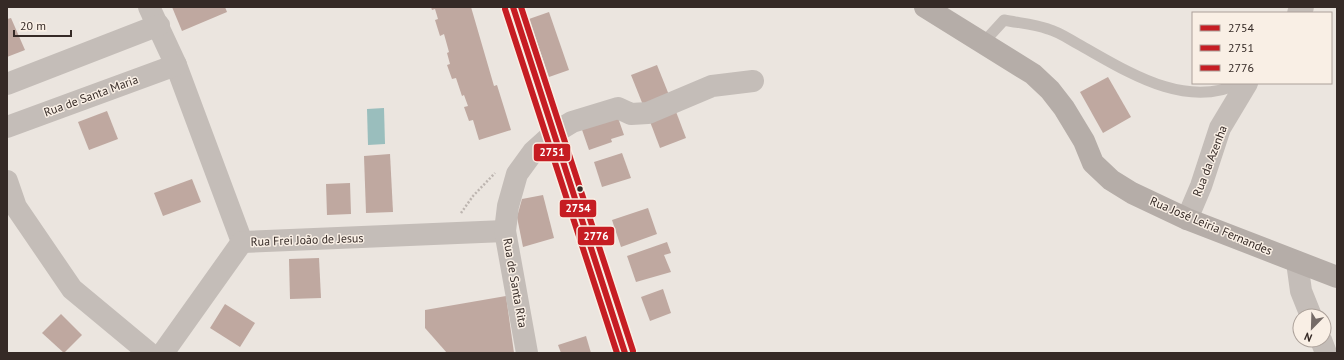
<svg xmlns="http://www.w3.org/2000/svg" width="1344" height="360" font-family="'PT Sans',sans-serif">
	<rect width="100%" height="100%" fill="#ebe5df"/>
	<path fill="#9abebd" d="M384,108L385,144L368,145L367,109Z"/>
	<g fill="#bfa8a0">
		<path d="M172,7H225L227,12L182,31Z"/>
		<path d="M431,7H471L494,86L497,85L511,130L479,140L473,120L469,121L464,107L468,106L464,95L462,96L456,78L452,79L447,65L450,64L447,53L449,52L444,34L440,36L435,20L438,19L435,9L432,10Z"/>
		<path d="M549,12L569,70L549,77L529,19Z"/>
		<path d="M11,18L25,50L7,57V19Z"/>
		<path d="M657,65L669,95L643,105L631,75Z"/>
		<path d="M1108,77L1131,117L1103,133L1080,92Z"/>
		<path d="M675,109L686,138L660,148L649,119Z"/>
		<path d="M107,111L118,139L89,150L78,122Z"/>
		<path d="M616,112L624,135L611,139L612,142L589,150L580,124Z"/>
		<path d="M622,153L631,178L602,187L594,162Z"/>
		<path d="M390,154L393,212L366,213L364,156Z"/>
		<path d="M192,179L201,202L163,216L154,193Z"/>
		<path d="M350,183L351,214L327,215L326,184Z"/>
		<path d="M543,195L554,238L523,247L517,217L522,199Z"/>
		<path d="M648,208L657,234L621,247L612,220Z"/>
		<path d="M667,242L671,253L664,255L671,272L636,282L627,256Z"/>
		<path d="M319,258L321,298L290,299L289,259Z"/>
		<path d="M663,289L671,313L650,321L641,297Z"/>
		<path d="M506,296L514,353H447L425,328V310Z"/>
		<path d="M225,304L255,323L240,347L210,328Z"/>
		<path d="M61,314L82,335L64,353L42,333Z"/>
		<path d="M586,336L591,353H561L558,345Z"/>
	</g>
	<g fill="none" stroke-linecap="round" stroke-linejoin="round">
		<path stroke="#bdb5b0" stroke-width="2.5" stroke-dasharray="2 2" stroke-linecap="butt" d="M461,213L473,196L495,173"/>
		<path stroke="#c4bdb8" stroke-width="11" d="M983,43L1004,20C1018,23 1034,24 1048,29C1059,32 1069,39 1078,44C1125,70 1185,111 1240,83"/>
		<g stroke="#c4bdb8" stroke-width="22">
			<path d="M149,7L176,65L242,242L505,231"/>
			<path d="M1298,13L1303,7"/>
			<path d="M7,84L159,25"/>
			<path d="M7,127L176,65"/>
			<path d="M7,181L16,207L72,289L149,353"/>
			<path d="M1187,219L1201,186L1220,128L1247,83"/>
			<path d="M1297,262L1301,291L1311,316"/>
			<path d="M1321,340L1326,353"/>
			<path d="M163,353L242,242"/>
			<path d="M527,353L505,231L508,206L517,174L533,152L554,133L572,122L618,108L631,114L648,113L712,86L753,81"/>
		</g>
		<path stroke="#b5ada8" stroke-width="22" d="M925,7L1033,74L1050,90L1064,108L1084,141L1093,163L1111,180L1132,193L1187,219L1337,277"/>
		<path stroke="#b3aba7" stroke-width="22" d="M513,7L625,353"/>
		<defs>
			<path id="bus-1" d="M513,7L625,353"/>
			<path id="bus-2" d="M505,9L617,353"/>
			<path id="bus-3" d="M521,7L633,351"/>
		</defs>
		<use href="#bus-1" stroke="#f9efe5" stroke-width="9"/>
		<use href="#bus-2" stroke="#f9efe5" stroke-width="9"/>
		<use href="#bus-3" stroke="#f9efe5" stroke-width="9"/>
		<use href="#bus-1" stroke="#c61d23" stroke-width="6"/>
		<use href="#bus-2" stroke="#c61d23" stroke-width="6"/>
		<use href="#bus-3" stroke="#c61d23" stroke-width="6"/>
	</g>
	<circle fill="#352a26" stroke="#f9efe5" stroke-width="1.5" cx="580" cy="189" r="3.5"/>
	<g text-anchor="middle" stroke-width="3" stroke-linejoin="round" paint-order="stroke">
		<g font-size="12" fill="#352a26" stroke="#f9efe5">
			<text transform="translate(91 96) rotate(-20)" y="4">Rua de Santa Maria</text>
			<text transform="translate(1210 161) rotate(-69)" y="4">Rua da Azenha</text>
			<text transform="translate(1211 226) rotate(23)" y="4">Rua José Leiria Fernandes</text>
			<text transform="translate(307 240) rotate(-2)" y="4">Rua Frei João de Jesus</text>
			<text transform="translate(515 283) rotate(80)" y="4">Rua de Santa Rita</text>
		</g>
	</g>
	<g stroke="#f9efe5" stroke-width="1.5">
		<rect x="533" y="143" width="38" height="19" rx="4" fill="#c61d23"/>
		<rect x="559" y="199" width="38" height="19" rx="4" fill="#c61d23"/>
		<rect x="577" y="226" width="38" height="20" rx="4" fill="#c61d23"/>
	</g>
	<g font-size="11" text-anchor="middle" font-weight="bold" fill="#fff">
		<text x="552" y="156">2751</text>
		<text x="578" y="212">2754</text>
		<text x="596" y="240">2776</text>
	</g>
	<rect width="1344" height="360" fill="none" stroke="#352a26" stroke-width="16"/>
	<rect x="1192" y="12" width="140" height="72" fill="#f9efe5" stroke="#aba099"/>
	<rect x="1200" y="25" width="20" height="6" fill="#c61d23" stroke="#aba099"/>
	<text x="1228" y="32" font-size="12" fill="#352a26">2754</text>
	<rect x="1200" y="45" width="20" height="6" fill="#c61d23" stroke="#aba099"/>
	<text x="1228" y="52" font-size="12" fill="#352a26">2751</text>
	<rect x="1200" y="65" width="20" height="6" fill="#c61d23" stroke="#aba099"/>
	<text x="1228" y="72" font-size="12" fill="#352a26">2776</text>
	<g transform="translate(1312 328) rotate(203)"><circle r="19" fill="#f9efe5" stroke="#aba099"/>
	<path d="M0-3L7 15L0 10L-7 15Z" fill="#756b67"/>
	<text y="-6" font-size="11" font-weight="bold" text-anchor="middle" fill="#352a26">N</text>
	</g>
	<path d="M14 30v6h57v-6" fill="none" stroke="#352a26" stroke-width="2"/>
	<text x="20" y="30" font-size="12" fill="#352a26" stroke="#f9efe5" stroke-width="3" paint-order="stroke">20 m</text>
</svg>
